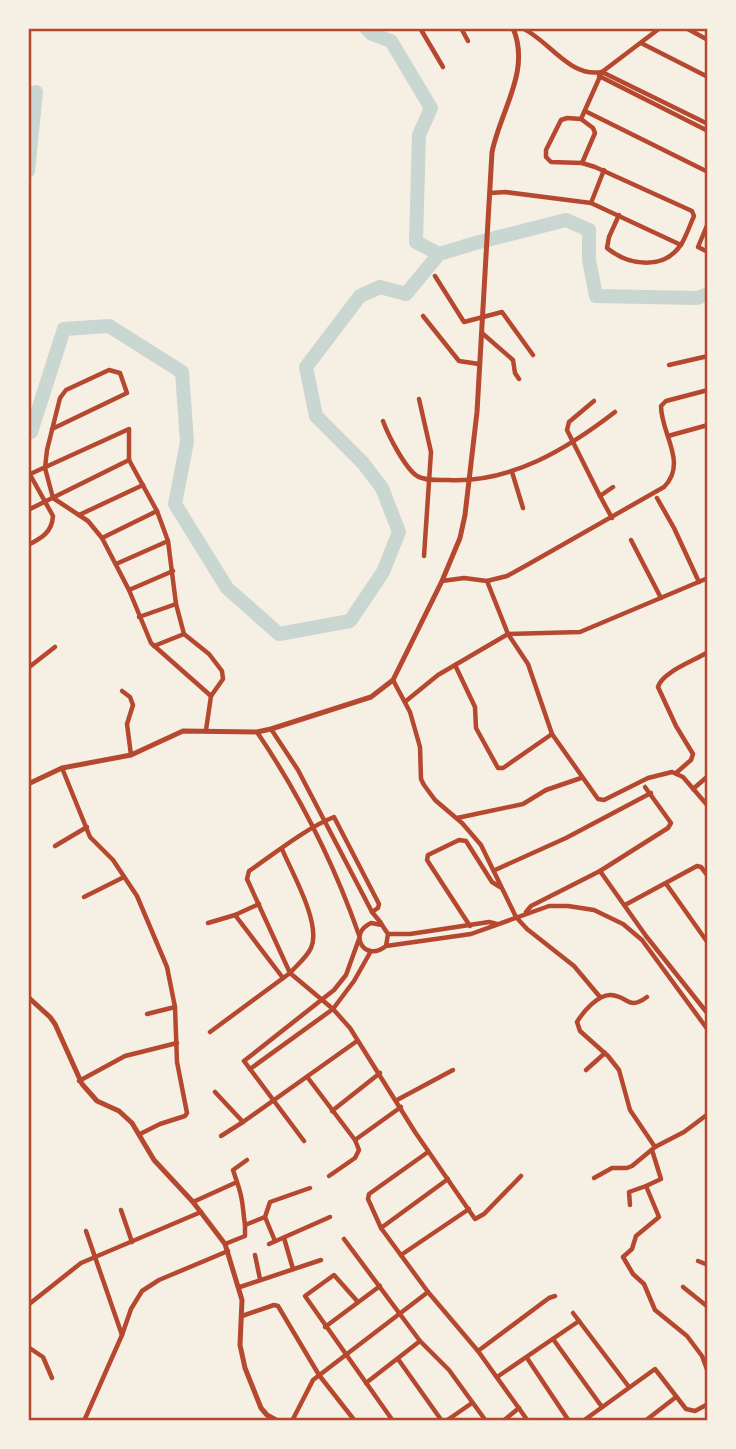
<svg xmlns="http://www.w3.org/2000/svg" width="736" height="1449" font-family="Barlow,sans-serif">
	<rect width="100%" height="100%" fill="#f6efe4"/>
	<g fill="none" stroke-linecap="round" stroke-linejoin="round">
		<g stroke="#c9d6d2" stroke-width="14">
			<path d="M366,28L372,34L391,41L431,108L419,135L416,242L439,254"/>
			<path d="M28,94L36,92L28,171"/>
			<path d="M28,429L31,432L64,329L109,326L182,372L187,442L175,504L227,588L279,634L350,621L383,572L399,532L382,488L363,463L316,416L306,367L360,296L380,287L406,294L439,254L479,242L566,220L589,230V260L596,296L697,298L708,294"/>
		</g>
		<g stroke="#b5482f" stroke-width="4.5">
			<path d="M420,28L443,67"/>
			<path d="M461,28L468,41"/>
			<path d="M522,28C549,40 569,78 602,72L708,124"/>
			<path d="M686,28L708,40"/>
			<path d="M707,28L708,30"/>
			<path d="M641,43L708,77"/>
			<path d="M599,76L708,131"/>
			<path d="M585,111L708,172"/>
			<path d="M581,119L593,128L595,133L582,163"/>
			<path d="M491,193L505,192L591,203L681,245"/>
			<path d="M591,203L604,170"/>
			<path d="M619,215L609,237L607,248C629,266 665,271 682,243C687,234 690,225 694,216L692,211L595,167L582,163L551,162L546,157V150L561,120L567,118L581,119L602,72L660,28"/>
			<path d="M708,223L698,247L708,252"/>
			<path d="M435,276L464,322L502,312L533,355"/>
			<path d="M423,316L459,361L479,364"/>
			<path d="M482,333L513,360L515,373L519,379"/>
			<path d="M669,365L708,356"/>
			<path d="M419,399L431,452L424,556"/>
			<path d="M594,401L569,422L567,430L600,496"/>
			<path d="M383,421C388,435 405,468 417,476C426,481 439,480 449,480C511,483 567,449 615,412"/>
			<path d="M52,429L127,393L120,373L109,370L66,390L60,398L47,450L45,468L53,498L88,521L102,538L129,590L151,643L211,696L206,730"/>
			<path d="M668,436L708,425"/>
			<path d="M28,471L53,516C52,532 42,538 28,545"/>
			<path d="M512,472L523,508"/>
			<path d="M28,475L129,429V460L157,511L168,541L176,604L184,634L209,654L222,671L223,679L211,696"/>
			<path d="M657,498L674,528L699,582"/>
			<path d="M28,510L129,460"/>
			<path d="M79,515L143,485"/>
			<path d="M612,518L600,496L613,487"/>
			<path d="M102,538L157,511"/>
			<path d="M631,540L661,598"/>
			<path d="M116,564L168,541"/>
			<path d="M442,581L464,578L487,581L508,634L528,664L552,734L598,799L604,800L648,778L672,772L683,777L708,806"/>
			<path d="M487,581L507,576L527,565L664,487C688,463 661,434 661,406L666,401L708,390"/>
			<path d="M129,590L173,571"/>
			<path d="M139,617L176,604"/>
			<path d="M154,646L184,634"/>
			<path d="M455,665L475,707L476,728L498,768H503L552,734"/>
			<path d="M28,668L55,647"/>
			<path d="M393,680L410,712L420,747L421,779L424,785L435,800L462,823L481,845L516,917L527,929L574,966L600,997"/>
			<path d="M122,691L130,697L133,705L127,724L131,755"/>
			<path d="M406,701L438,675L508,634L580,632L708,578"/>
			<path d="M271,729L298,770L372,912L381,923"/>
			<path d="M257,732C301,797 333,861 359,935"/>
			<path d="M62,768L90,837L113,860L137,896L167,967L175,1007L177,1062L187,1113L185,1116L160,1124L140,1134"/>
			<path d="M676,773L691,760L693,754L676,726L658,687C662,672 694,661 708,652"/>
			<path d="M693,789L708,776"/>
			<path d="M457,818L523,804L546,790L581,778"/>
			<path d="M55,846L87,827"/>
			<path d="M282,849C291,871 322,924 311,948C307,957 297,965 290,973L247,879L249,871C274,854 306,828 334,817L379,904L378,908L372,912"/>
			<path d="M495,870L566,838L651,793"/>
			<path d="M600,871L646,936L708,1014"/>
			<path d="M667,885L708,943"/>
			<path d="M84,897L124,877"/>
			<path d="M625,905L697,866L701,867L708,876"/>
			<path d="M526,912L531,906L600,871L668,828L671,823L645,787"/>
			<path d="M235,915L259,904"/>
			<path d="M208,923L235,915L283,978"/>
			<path d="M470,926L427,860L428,855L459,840L466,841L492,882L500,887"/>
			<path d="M388,934H410L489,922L497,924"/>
			<path d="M386,946L388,934L382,925L371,923C347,934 365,963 386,946L471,934L549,906H568L594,910L623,924L642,940L708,1030"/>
			<path d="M647,997C628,1011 628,996 611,995C598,994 583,1012 577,1022L580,1031L608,1056L619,1070L630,1110L655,1147"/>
			<path d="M147,1014L175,1007"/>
			<path d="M210,1032L290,973L333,1009L350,1028L415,1132L475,1219L484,1214L521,1176"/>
			<path d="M250,1069L333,1009L354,981L371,951"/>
			<path d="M586,1070L605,1053"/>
			<path d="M308,1078L355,1140L359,1150L355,1158L329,1176"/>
			<path d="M79,1081L125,1056L177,1043"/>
			<path d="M215,1092L243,1122L357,1041"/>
			<path d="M397,1100L453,1070"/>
			<path d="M332,1111L380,1073"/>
			<path d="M221,1136L243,1122"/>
			<path d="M355,1140L401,1107"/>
			<path d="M304,1141L244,1061L334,990L346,975L359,939"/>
			<path d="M652,1150L661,1179L646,1186L659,1217L636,1236L632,1249L623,1257L633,1274L644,1284L655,1310L687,1336L702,1356L708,1372"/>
			<path d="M428,1152L369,1194L368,1199L381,1228L428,1292L478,1351L528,1421"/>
			<path d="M594,1178L612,1168H627L632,1166L655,1147L684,1132L708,1114"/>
			<path d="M237,1182C244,1201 242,1206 245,1225"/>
			<path d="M193,1202L237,1182L233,1170L247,1160"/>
			<path d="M630,1205L629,1192L646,1186"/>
			<path d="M121,1210L132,1242"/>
			<path d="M265,1217L275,1241"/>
			<path d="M381,1228L448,1179"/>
			<path d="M86,1231L122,1335"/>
			<path d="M284,1238L293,1269"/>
			<path d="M344,1239L420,1341L449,1370L486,1421"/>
			<path d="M225,1244L245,1236V1225L265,1217L270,1202L310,1188"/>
			<path d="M269,1244L330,1217"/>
			<path d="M255,1255L260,1279"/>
			<path d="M401,1255L469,1209"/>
			<path d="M698,1261L708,1265"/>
			<path d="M240,1287L321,1260"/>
			<path d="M683,1287L708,1307"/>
			<path d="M358,1302L334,1275L305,1296L393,1421"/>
			<path d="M28,1305L81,1263L201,1212"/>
			<path d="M573,1313L629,1387"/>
			<path d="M242,1316L274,1305L278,1306L319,1375L355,1421"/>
			<path d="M325,1327L380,1286"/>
			<path d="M553,1339L602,1407"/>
			<path d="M28,1347L43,1357L52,1378"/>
			<path d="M478,1351L549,1298L555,1296"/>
			<path d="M527,1358L569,1421"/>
			<path d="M398,1359L442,1421"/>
			<path d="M497,1377L579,1321"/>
			<path d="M366,1383L420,1341"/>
			<path d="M84,1421L122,1335L131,1309L142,1291L159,1280L228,1251"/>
			<path d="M292,1421L313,1380L428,1292"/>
			<path d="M446,1421L472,1403"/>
			<path d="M503,1421L519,1408"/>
			<path d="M583,1421L655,1369L686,1409L695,1411L708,1404"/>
			<path d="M645,1421L676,1397"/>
		</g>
		<g stroke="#b5482f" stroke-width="5">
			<path d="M28,784L62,768L131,755L183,731L257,732L271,729L371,697L393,680L442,581L460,538L465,515L477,412L492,152C501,109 531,71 513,28"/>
			<path d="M28,997L50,1017L55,1024L82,1084L97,1101L119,1111L132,1123L154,1160L193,1202L225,1244L242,1300L240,1345L245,1368L261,1408L267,1415L278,1421"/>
		</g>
	</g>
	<rect width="736" height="1449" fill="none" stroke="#f6efe4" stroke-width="60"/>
	<rect x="30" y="30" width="676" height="1389" fill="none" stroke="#b5482f" stroke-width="2.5"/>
</svg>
